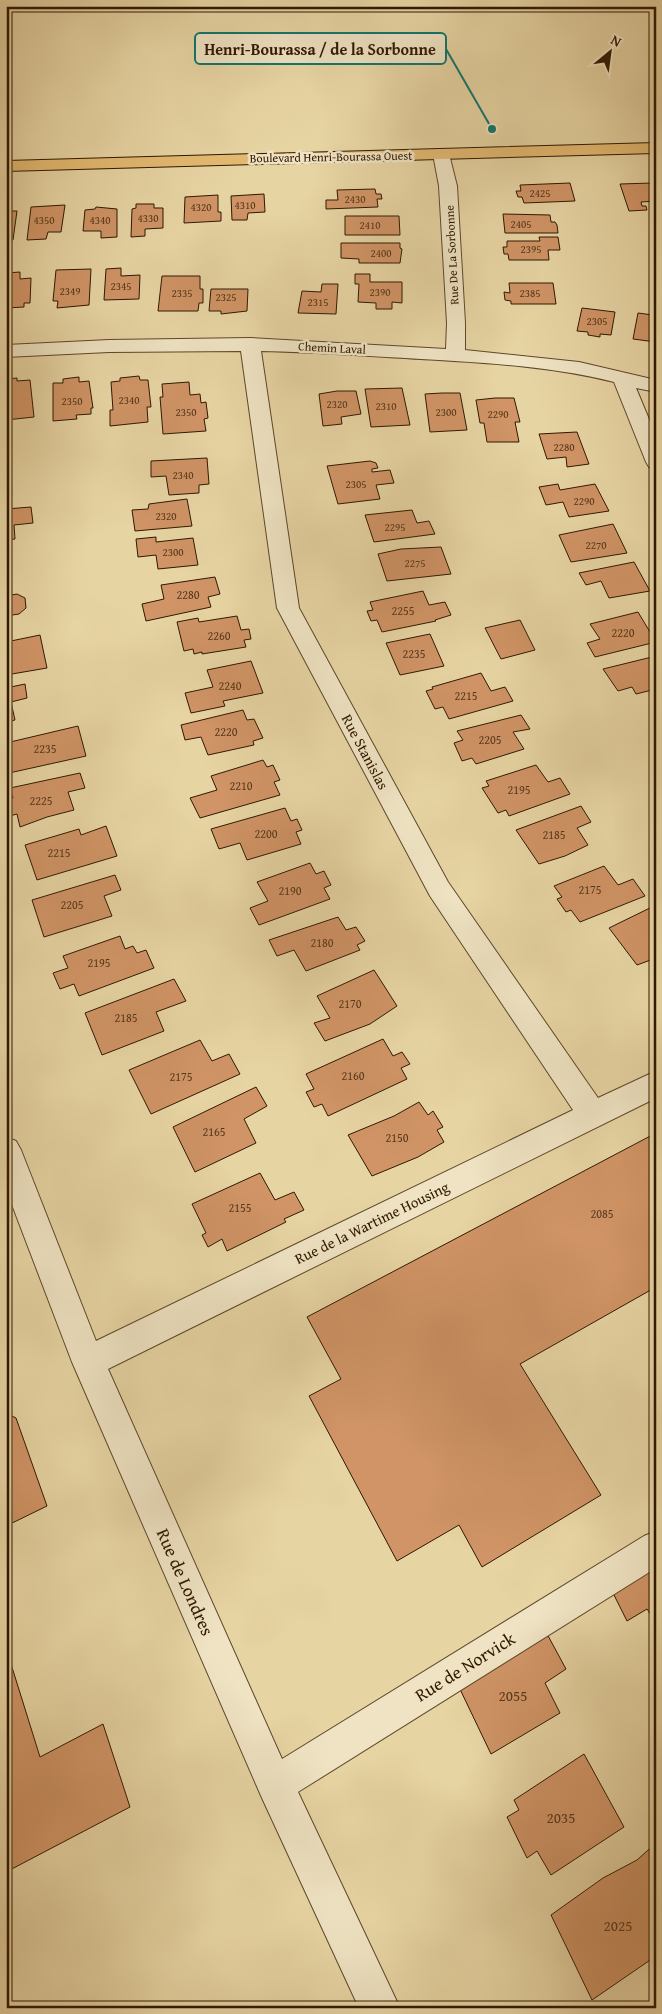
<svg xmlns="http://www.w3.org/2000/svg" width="662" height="2014" font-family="'Gentium Book Plus',serif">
	<rect width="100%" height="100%" fill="#e7d4a3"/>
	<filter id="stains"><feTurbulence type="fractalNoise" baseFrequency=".004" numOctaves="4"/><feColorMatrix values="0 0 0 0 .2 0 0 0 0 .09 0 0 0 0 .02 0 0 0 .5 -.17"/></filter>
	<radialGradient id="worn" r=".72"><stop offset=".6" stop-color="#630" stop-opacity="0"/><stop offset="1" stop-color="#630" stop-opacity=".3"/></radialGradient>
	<g fill="#d09466" stroke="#2f1801">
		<path d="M570,183L575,201L524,203L522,197H518L516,191H521L520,185Z"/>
		<path d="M652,183L656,192V201L641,202L642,206H646L647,210L629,211L620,184Z"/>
		<path d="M375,189L376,194H381L382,199H377L378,207L326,209V200H338L337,190Z"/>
		<path d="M264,194L265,212L248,213L247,220H232L231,196Z"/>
		<path d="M218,195V212H221V221L184,223L185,197Z"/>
		<path d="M136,204H154V208H163V228L145,229V236L131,237L132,209L136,208Z"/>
		<path d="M65,205L61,232H48L46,239L27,240L31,207Z"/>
		<path d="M96,207L117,209V237L101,238V231H83L85,210L95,209Z"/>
		<path d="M6,211H17L13,240H6Z"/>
		<path d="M503,214L550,215L551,222H555L557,225L558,233H505Z"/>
		<path d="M345,216H399L400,235H345Z"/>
		<path d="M539,237H558L560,250H548L549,260H509L508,254H504L503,247H507V241H540Z"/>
		<path d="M341,243H400V248L402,249L400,263H359V259L341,258Z"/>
		<path d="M121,268V276L140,275L139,299L104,300L106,269Z"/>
		<path d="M91,269L89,305L57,308L58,301H53L56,270Z"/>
		<path d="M20,272V279L31,278L30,303H24V307L6,308V273Z"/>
		<path d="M355,274H370V282H402V303L392,302V309H376V303L358,302L359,284H355Z"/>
		<path d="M162,276H200V289H203V303H199L198,311H158Z"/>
		<path d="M509,283H553L556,304H511V301L505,300L504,292L510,293Z"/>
		<path d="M322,284H338L336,314L298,313L302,291L321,292Z"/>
		<path d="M211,289H248L247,311L221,314V311H209Z"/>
		<path d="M655,307L656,342L633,339L638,313L653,315Z"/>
		<path d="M582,308L615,312L611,335L600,334V337L588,335V332L577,331Z"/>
		<path d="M139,376L140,380H148L151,407H147L148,422L110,426V410H113L111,382L120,381V378Z"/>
		<path d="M79,377V382L89,381L93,408H91V414L76,415L77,419L53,421V383H63V379Z"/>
		<path d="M17,378V381L30,380L34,417L6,420V379Z"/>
		<path d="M189,382L190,395L200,394L201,403L206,402L208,418L204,419L206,431L163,434L160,397H163L162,384Z"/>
		<path d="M402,388L410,425L371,427L365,389Z"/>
		<path d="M337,391H356L361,414L341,417L342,424L323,426L319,394Z"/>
		<path d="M442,393H460L467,430L430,432L425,394Z"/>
		<path d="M495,398H514L520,422H515L519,442H487L484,423H480L476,400Z"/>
		<path d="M577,432L589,464L567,467L566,457L547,459L539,434Z"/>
		<path d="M207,458L209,484L199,485V493L169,495L166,476L151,477V461Z"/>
		<path d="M370,461L376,463L378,468L372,469V472L390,470L394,483L376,485L380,499L338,504L327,466Z"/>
		<path d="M558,484L560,490L595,484L609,511L569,517L563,502L546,505L539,487Z"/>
		<path d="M187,499L192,526L135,531L132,510L148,509L149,504Z"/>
		<path d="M31,507L33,523L14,525L15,539L6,540V509Z"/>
		<path d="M412,510L417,523L429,521L435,534L374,542L365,515Z"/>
		<path d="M613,524L627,553L571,562L559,535Z"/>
		<path d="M156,537V542L193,538L198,565L158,569L156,555L138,557L136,539Z"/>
		<path d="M441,547L451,574L387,581L378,554L401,549Z"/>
		<path d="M634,562L650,591L609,598L601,581L586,585L579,573Z"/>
		<path d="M215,577L220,594L208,597L211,607L146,621L142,604L164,599L161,585Z"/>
		<path d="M423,591L429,605L445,602L451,615L435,620L436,621L382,632L377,620L371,621L367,611L373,610L370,602Z"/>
		<path d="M17,594L25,598L26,608L19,614L6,616V596Z"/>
		<path d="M638,612L656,642L595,657L587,643L600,639L590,624Z"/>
		<path d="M237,616L241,630L249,629L251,639L244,640L246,647L202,654V652L194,654L193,649L184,651L177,622L198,618L199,622Z"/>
		<path d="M520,620L535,650L501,659L485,628Z"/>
		<path d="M430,634L444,666L400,675L386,643Z"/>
		<path d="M40,635L47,668L6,675V642Z"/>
		<path d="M656,656V689L636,694L632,687L618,691L603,669Z"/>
		<path d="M251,661L263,693L223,701L225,706L191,713L185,693L213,687L207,670Z"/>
		<path d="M481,673L491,691L505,687L513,701L449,719L443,707L435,709L426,691L433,689L432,687Z"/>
		<path d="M25,684L27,698L11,702L15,720L6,722V688Z"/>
		<path d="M243,710L247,720L254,719L263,738L253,741L254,745L208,755L201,737L185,740L181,725Z"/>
		<path d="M521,715L530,729L513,732L524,749L476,764L472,758L462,761L454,743L463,740L457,731Z"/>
		<path d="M78,726L86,756L9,773L6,763V743Z"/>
		<path d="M263,760L267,767L273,765L280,780L274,782L280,795L200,818L190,798L217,790L211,776Z"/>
		<path d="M536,765L548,782L560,778L570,794L509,816L506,810L498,813L482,788L489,786L486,781Z"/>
		<path d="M80,773L85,788L68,792L74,810L47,817L20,827L17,814L6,817V800L13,798L10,788Z"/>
		<path d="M581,806L591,822L577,828L588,845L565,856L539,864L516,830Z"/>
		<path d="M285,808L291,821L297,819L302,830L296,832L301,844L247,860L240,843L219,849L211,829Z"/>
		<path d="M106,826L117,856L37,880L25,845L79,829L81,835Z"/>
		<path d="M310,863L316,874L324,871L331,885L324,888L330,899L259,925L250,908L268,901L257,882Z"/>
		<path d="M604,866L618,885L633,879L645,896L580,922L571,910L566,912L557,899L562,897L554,886Z"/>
		<path d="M115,875L121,890L104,896L112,916L44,937L32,900Z"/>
		<path d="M656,905V958L637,965L609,928Z"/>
		<path d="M338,917L346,930L356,927L365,941L357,945L360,950L306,971L294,950L277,956L269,940Z"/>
		<path d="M120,936L125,949L133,946L137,953L146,950L154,968L79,996L74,984L60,989L53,973L68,968L63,956Z"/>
		<path d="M374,970L397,1006L370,1024L325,1041L314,1023L330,1018L317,996Z"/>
		<path d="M174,979L186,1001L156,1012L164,1031L102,1055L85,1013Z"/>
		<path d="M383,1039L393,1056L402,1052L410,1064L401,1068L407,1079L328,1116L322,1104L314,1107L306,1092L314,1089L306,1074Z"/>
		<path d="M200,1040L212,1061L229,1054L240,1074L151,1114L129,1070Z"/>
		<path d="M256,1087L267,1106L244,1119L256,1143L195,1172L173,1127Z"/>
		<path d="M419,1102L428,1115L433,1111L443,1127L437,1130L444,1142L418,1157L372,1176L348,1135L394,1116Z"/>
		<path d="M656,1133V1287L520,1364L601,1495L482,1567L459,1525L397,1561L309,1396L341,1379L307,1317Z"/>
		<path d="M260,1173L275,1200L294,1192L304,1210L284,1219L286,1222L227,1251L222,1239L208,1247L202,1235L206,1233L192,1204Z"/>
		<path d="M6,1413L16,1418L47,1506L6,1526Z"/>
		<path d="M656,1568V1622L647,1609L627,1621L613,1593Z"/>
		<path d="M546,1632L566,1669L545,1683L560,1713L491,1754L458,1685Z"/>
		<path d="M6,1648L40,1757L103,1724L130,1807L6,1872Z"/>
		<path d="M584,1754L624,1827L551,1875L537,1851L527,1858L507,1817L519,1810L514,1800Z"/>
		<path d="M656,1843V1956L592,2000L551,1915L603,1878L637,1860Z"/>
	</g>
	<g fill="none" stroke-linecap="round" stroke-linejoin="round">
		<defs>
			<path id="minor" d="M441,149L447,150L449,154L457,186L465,323V350L579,362L656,380V392L636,388L656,436V469L649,467L646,462L614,382C551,366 486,363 421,359C368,356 314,352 261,351L299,608L448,882L598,1098L656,1071V1098L108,1369L282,1759L644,1536L656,1531V1568L298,1792L400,2008H359L262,1798L72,1362L6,1189V1137L16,1141L21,1150L96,1341L573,1110L430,896L277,608L241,351L109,352L6,357V345L109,340L250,338L446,349L447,323L439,186L433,154L435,150Z"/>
			<path id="major" d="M656,143V153L6,171V161Z"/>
		</defs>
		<use href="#minor" stroke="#5d472a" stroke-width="2"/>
		<use href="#major" stroke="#2f1801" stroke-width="2"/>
		<use href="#minor" fill="#efe3c3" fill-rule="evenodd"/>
		<use href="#major" fill="#e4ba72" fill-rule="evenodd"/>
	</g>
	<g text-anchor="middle" stroke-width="5" stroke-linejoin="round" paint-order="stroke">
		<g font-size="11" fill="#57371a">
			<text x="540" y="197">2425</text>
			<text x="355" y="203">2430</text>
			<text x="245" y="209">4310</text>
			<text x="201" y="211">4320</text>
			<text x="148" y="222">4330</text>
			<text x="44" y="224">4350</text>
			<text x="100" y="224">4340</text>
			<text x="521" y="228">2405</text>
			<text x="370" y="229">2410</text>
			<text x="531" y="253">2395</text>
			<text x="381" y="257">2400</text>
			<text x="121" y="290">2345</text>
			<text x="70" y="295">2349</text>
			<text x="380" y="296">2390</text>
			<text x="182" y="297">2335</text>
			<text x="530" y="297">2385</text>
			<text x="226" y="301">2325</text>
			<text x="318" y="306">2315</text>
			<text x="597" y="325">2305</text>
			<text x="129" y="404">2340</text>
			<text x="72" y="405">2350</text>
			<text x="337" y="408">2320</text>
			<text x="386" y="410">2310</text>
			<text x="186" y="416">2350</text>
			<text x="446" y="416">2300</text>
			<text x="498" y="418">2290</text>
			<text x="564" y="451">2280</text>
			<text x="183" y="479">2340</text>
			<text x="356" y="488">2305</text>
			<text x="584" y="505">2290</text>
			<text x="166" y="520">2320</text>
			<text x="395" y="531">2295</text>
			<text x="596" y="549">2270</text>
			<text x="173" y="556">2300</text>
			<text x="415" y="567">2275</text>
		</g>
		<g font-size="12" fill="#2f1801" stroke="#efe3c3">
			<text transform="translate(331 157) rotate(-1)" y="4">Boulevard Henri-Bourassa Ouest</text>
			<text transform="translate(452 255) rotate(-93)" y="4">Rue De La Sorbonne</text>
			<text transform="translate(332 348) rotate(3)" y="4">Chemin Laval</text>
		</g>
		<g font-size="12" fill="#57371a">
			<text x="188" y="599">2280</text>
			<text x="403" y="615">2255</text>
			<text x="623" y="637">2220</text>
			<text x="219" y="640">2260</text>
			<text x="414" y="658">2235</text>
			<text x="230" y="690">2240</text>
			<text x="466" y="700">2215</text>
			<text x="226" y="736">2220</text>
			<text x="490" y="744">2205</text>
			<text x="45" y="753">2235</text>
			<text x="241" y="790">2210</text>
			<text x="519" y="794">2195</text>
			<text x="41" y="805">2225</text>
			<text x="266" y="838">2200</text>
			<text x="554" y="839">2185</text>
			<text x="59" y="857">2215</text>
			<text x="590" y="894">2175</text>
			<text x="290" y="895">2190</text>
			<text x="72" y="909">2205</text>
			<text x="322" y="947">2180</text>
			<text x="99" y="967">2195</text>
			<text x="350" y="1008">2170</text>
			<text x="126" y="1022">2185</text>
			<text x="353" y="1080">2160</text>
			<text x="181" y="1081">2175</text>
			<text x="214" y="1136">2165</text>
			<text x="397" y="1142">2150</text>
			<text x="240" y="1212">2155</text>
			<text x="602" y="1218">2085</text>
		</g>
		<g font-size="15" fill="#2f1801" stroke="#efe3c3">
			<text transform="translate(365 752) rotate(62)" y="5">Rue Stanislas</text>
			<text transform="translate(372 1223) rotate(-26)" y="5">Rue de la Wartime Housing</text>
		</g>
		<g font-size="15" fill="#57371a">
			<text x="513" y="1701">2055</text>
			<text x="561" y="1823">2035</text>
			<text x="618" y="1931">2025</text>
		</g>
		<g font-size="18" fill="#2f1801" stroke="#efe3c3">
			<text transform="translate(185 1582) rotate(66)" y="6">Rue de Londres</text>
			<text transform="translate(465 1667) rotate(-32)" y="6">Rue de Norvick</text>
		</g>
	</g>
	<path fill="none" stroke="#0f766e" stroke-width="2" d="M492 129L446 49"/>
	<circle fill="#0f766e" stroke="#efe3c3" stroke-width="2" cx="492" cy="129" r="5"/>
	<rect fill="#efe3c3" stroke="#0f766e" stroke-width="2" x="195" y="33" width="251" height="31" rx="5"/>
	<g font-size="16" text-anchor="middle" font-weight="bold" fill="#2f1801">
		<text x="320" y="55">Henri-Bourassa / de la Sorbonne</text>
	</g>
	<rect width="662" height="2014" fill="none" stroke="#e7d4a3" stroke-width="25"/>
	<rect x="8" y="8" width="647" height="1999" fill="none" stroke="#2f1801" stroke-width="2.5"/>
	<rect x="12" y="12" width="637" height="1989" fill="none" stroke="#2f1801"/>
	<g transform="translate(610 52) rotate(29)" stroke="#efe3c3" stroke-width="4" paint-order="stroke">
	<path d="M0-4L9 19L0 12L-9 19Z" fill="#2f1801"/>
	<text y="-8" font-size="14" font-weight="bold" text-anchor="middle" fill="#2f1801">N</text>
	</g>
	<rect width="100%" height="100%" filter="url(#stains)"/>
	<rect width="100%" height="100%" fill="url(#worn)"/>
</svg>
